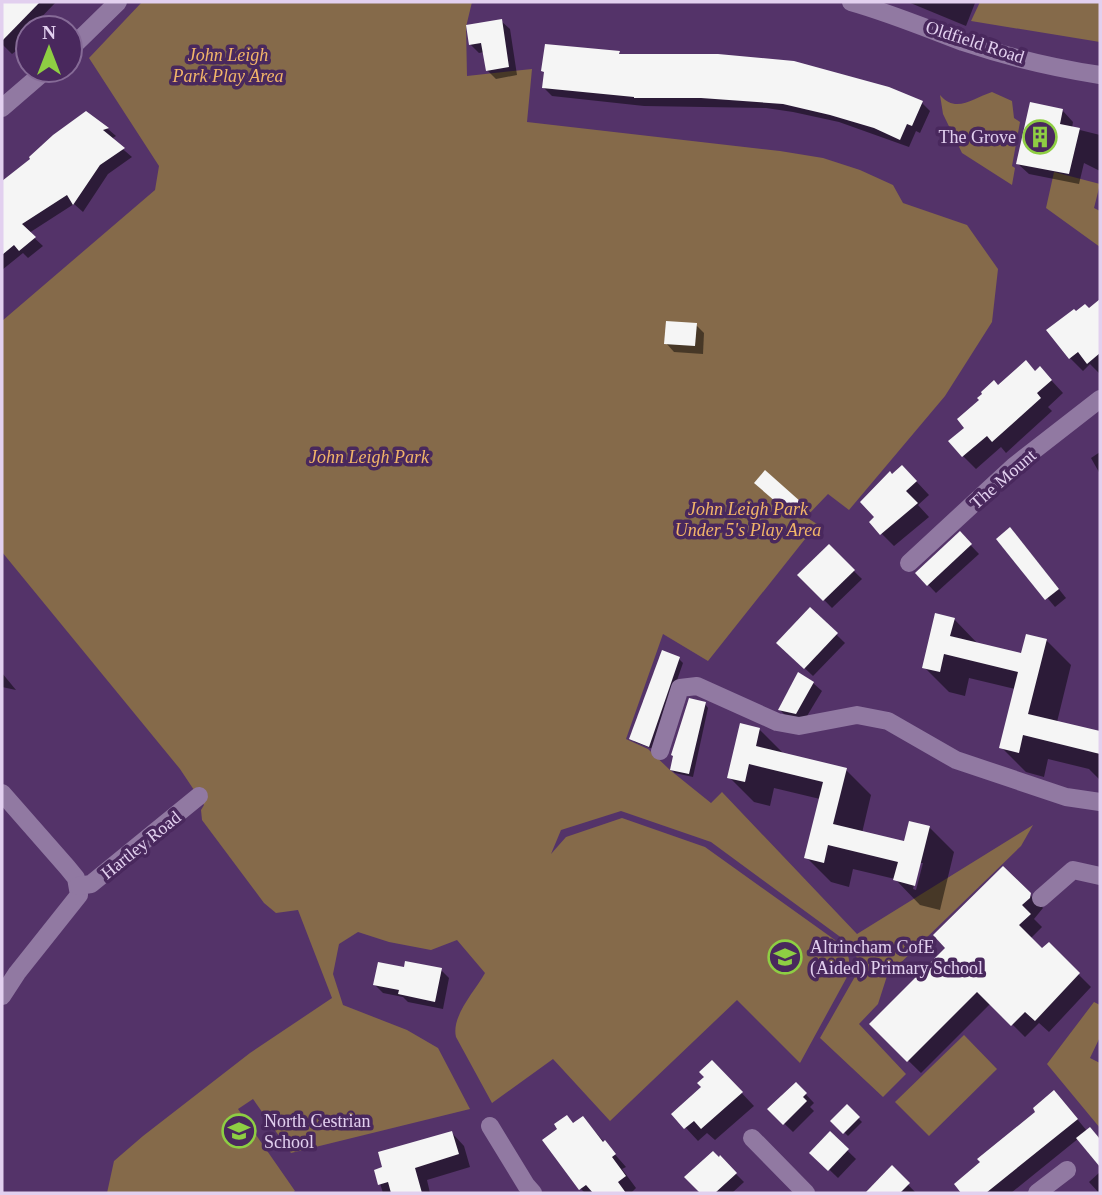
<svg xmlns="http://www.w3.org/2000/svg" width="1102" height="1195" font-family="Georgia,serif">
	<rect width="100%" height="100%" fill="#543369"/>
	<g fill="#856a4a">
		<path d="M142,2H472L466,27L467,76L532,69L527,122L780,151L823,158L860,170L893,185L903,203L967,225L998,269L992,322L945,396L849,510L828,494L806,517L817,524L708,661L663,634L626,739L648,749L670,770L711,803L722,792L857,934L1033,825L1021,846L887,976L878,1004L859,1024L906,1074L883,1097L820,1038L857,973L858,963L854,947L711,842L621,811L561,830L551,854L566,837L622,818L705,847L842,945C851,956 850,964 847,977L800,1063L737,1000L610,1121L553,1059L492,1103L456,1037C451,1016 475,991 485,973L457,940L431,950L389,942L358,932L339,944L333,974L343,1005L407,1030L438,1048L470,1109L291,1153L253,1099L238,1109L295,1191L292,1193H107L114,1161L143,1136L250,1053L332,998L298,910L276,913L264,903L202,820L201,810L204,805L180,769L2,552V321L155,190L159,166L89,58Z"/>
		<path d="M980,2H1100V42L971,21Z"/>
		<path d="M992,92L1012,101L1014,118L1020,122L1012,166L1015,168L1012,185L962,153L943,114L940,95C956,114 973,98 992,92Z"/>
		<path d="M1054,172L1100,184L1094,208L1100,211V247L1046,208Z"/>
		<path d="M1094,1002L1100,1005V1037L1090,1058L1100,1063V1128L1047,1064Z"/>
		<path d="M964,1035L997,1069L929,1136L895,1102Z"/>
	</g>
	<g fill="#0007" fill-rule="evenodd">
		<path d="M2,2H56L31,28H28L23,36L28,42L12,54L2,44Z"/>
		<path d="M908,2H974L975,3L966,26Z"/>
		<path d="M501,21L510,29L517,75L496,79L487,70L484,52L479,53L470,44Z"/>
		<path d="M619,53L621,56L922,103L930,111L920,133L916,131L909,147L839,122L793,112L766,108L644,106L552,96L544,88Z"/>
		<path d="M1063,111L1073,122L1072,128L1100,135V171L1084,163L1079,184L1029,174L1018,164Z"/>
		<path d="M86,113L108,129L116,136L111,139L132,157L108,174L83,212L74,204L29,233L43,246L28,258L23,253L2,270V185Z"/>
		<path d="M1100,301V374L1090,364L1083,371L1070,358L1089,310Z"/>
		<path d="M696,325L704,333L703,354L674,352L666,343Z"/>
		<path d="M1040,368L1063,393L1048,407L1052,411L1006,453L1001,447L976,469L963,456L967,428L998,387L1036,372Z"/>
		<path d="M1100,452V474L1091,458Z"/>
		<path d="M765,473L803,507L795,516L757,483Z"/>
		<path d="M915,480L929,495L918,505L929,517L894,546L882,534L877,518Z"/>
		<path d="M960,534L979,554L936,593L917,573Z"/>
		<path d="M1018,538L1066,598L1055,607L998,539Z"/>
		<path d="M829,547L862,579L832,608L800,575Z"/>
		<path d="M810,609L845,643L813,676L778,643Z"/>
		<path d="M954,619L979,645L1022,655L1046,640L1071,665L1057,722L1100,733V780L1089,769L1048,759L1044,777L1026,772L1001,747L1015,689L969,678L965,696L949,692L924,667Z"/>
		<path d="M679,659L683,663L653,749L635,742L631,738Z"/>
		<path d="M2,673L16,690L2,687Z"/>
		<path d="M813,683L822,691L804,721L788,718L780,710Z"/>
		<path d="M705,704L708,708L693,777L675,773L671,769Z"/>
		<path d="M759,729L785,755L846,770L871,795L862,833L905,843L929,827L954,852L940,910L920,905L895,879L853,869L849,887L831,882L806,857L820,799L774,788L770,806L754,802L729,777ZM919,863H923L916,890L913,889Z"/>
		<path d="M1003,868L1043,908L1034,919L1042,927L1030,939L1042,951L1049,945L1091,987L1049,1032L1039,1023L1025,1037L991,1003L921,1073L871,1024L948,948Z"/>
		<path d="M406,969L441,970L449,978L443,1009L408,1002L403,997L383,993L375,985Z"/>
		<path d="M712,1062L754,1106L715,1140L707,1133L698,1141L673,1114L704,1087Z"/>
		<path d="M796,1084L814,1103L810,1107L814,1111L793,1132L769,1109Z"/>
		<path d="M1064,1103L1087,1131L1090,1129L1100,1139V1164L1079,1138L1011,1193H963L956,1185Z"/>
		<path d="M847,1107L862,1122L848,1136L833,1121Z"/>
		<path d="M583,1118L626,1167L622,1169L636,1188L632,1192L633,1193H585L581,1189L574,1125Z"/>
		<path d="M452,1133L464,1146L470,1167L427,1180L430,1193H383L376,1171Z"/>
		<path d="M830,1134L856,1159L838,1178L812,1153Z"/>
		<path d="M720,1158L744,1182L732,1193H702L687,1177Z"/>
		<path d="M892,1168L916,1193H865Z"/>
		<path d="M1100,1172V1193H1099L1089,1182Z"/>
	</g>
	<g fill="#f5f5f5">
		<path d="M2,2H40L2,41Z"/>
		<path d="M502,19L509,67L486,71L481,43L469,45L466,25Z"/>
		<path d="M545,44L620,51L619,54H718L794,61L889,87L923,101L912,126L907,124L900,140L874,128L830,115L783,104L701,98H634V97L542,88L544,72L541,71Z"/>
		<path d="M1030,102L1063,109L1060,124L1080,128L1069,174L1016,164Z"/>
		<path d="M86,111L109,128L103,130L125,148L100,165L73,205L67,195L22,224L36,237L19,251L14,245L2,255V181L30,159L29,157L53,135Z"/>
		<path d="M1100,299V353L1087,364L1078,352L1069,359L1046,330L1074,309L1076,311L1085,304L1089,308Z"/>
		<path d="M666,321L697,323L695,346L664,344Z"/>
		<path d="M1026,360L1035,371L1040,366L1052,380L1037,393L1041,398L992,442L987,436L962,457L948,441L964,428L957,419L979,400L977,398L982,394L981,392L994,380L998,385Z"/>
		<path d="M902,465L917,481L906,491L918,503L880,535L869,522L874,517L860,502L890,471L892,474Z"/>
		<path d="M765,470L801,502L790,514L754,483Z"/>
		<path d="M1010,527L1059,589L1045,600L996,539Z"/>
		<path d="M960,531L972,544L927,586L915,573Z"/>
		<path d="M829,544L855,570L823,601L797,575Z"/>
		<path d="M810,607L838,633L804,669L776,643Z"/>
		<path d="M935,613L955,618L950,636L1021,653L1026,634L1047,639L1028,714L1100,731V754L1023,735L1019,753L999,748L1018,672L944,654L940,672L922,668Z"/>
		<path d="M662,650L680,657L649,747L629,739Z"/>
		<path d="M798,672L814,682L796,714L778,710Z"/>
		<path d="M689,698L706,702L689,774L670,770L673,756L671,755Z"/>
		<path d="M740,723L760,728L756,746L847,768L833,824L904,841L909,821L930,826L915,886L893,880L898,862L828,845L824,863L804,858L823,782L749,764L745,782L727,778Z"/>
		<path d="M1003,866L1031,893L1030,898L1022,905L1031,914L1019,925L1042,948L1049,942L1080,973L1035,1021L1025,1012L1011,1026L977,992L907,1062L869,1024L945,948L933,935Z"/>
		<path d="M405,961L442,968L435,1002L398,994L399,990L373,985L378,962L404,967Z"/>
		<path d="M712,1060L743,1092L701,1129L694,1121L684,1129L671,1114L701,1087L697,1083L704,1077L699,1072Z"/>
		<path d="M796,1082L807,1093L803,1097L807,1101L783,1125L767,1109Z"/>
		<path d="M1054,1090L1078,1119L986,1193H961L954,1184L980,1162L977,1159L1035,1112L1033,1108Z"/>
		<path d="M847,1104L860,1117L843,1134L830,1121Z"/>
		<path d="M567,1115L573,1123L583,1116L603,1142L605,1140L616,1154L612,1157L626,1176L618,1182L626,1193H593L586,1185L579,1190L542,1140L557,1129L554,1124Z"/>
		<path d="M1090,1127L1100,1139V1167L1076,1138Z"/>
		<path d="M452,1131L459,1154L415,1168L422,1193H391L388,1182L378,1185L374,1170L382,1167L378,1152Z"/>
		<path d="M830,1131L849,1149L828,1171L809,1153Z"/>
		<path d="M713,1151L719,1157L720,1155L737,1173L715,1193H700L684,1177Z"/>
		<path d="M892,1165L910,1183L900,1193H865Z"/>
	</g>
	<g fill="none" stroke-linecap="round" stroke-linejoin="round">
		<g stroke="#9179a2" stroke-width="18">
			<path d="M851,2C890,13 926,28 963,42C1008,57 1054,68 1100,75"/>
			<path d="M70,49L118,2"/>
			<path d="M2,108L46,70"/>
			<path d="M909,563L1014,466L1100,399"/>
			<path d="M660,751L680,688L697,686L777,722L799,726L857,715L888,721L956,760L1066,797L1100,802"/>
			<path d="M2,793L67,867L76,878L79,895L17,973L2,996"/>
			<path d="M78,886L91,884L199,796"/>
			<path d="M1041,898L1073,870L1100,876"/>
			<path d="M490,1126L526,1185L533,1193"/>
			<path d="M752,1138L806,1193"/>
			<path d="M1037,1193L1067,1170"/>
		</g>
	</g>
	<defs>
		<symbol id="building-ring" viewBox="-11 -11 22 22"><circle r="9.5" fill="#49285d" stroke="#8ece43" stroke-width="1.5"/><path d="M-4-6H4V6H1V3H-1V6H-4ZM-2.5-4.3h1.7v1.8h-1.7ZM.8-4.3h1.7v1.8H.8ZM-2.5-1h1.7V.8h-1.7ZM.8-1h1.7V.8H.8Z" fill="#8ece43"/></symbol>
		<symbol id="school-ring" viewBox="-11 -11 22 22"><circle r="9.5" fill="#49285d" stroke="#8ece43" stroke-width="1.5"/><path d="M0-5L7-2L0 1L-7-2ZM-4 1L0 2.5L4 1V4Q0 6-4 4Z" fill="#8ece43"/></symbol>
	</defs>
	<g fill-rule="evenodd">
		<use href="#building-ring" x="1021" y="118" width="38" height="38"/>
		<use href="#school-ring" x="766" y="938" width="38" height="38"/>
		<use href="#school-ring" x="220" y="1112" width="38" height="38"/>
	</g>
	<g text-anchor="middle" stroke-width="7" stroke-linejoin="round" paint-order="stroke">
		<g font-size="18" fill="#e2d0ef" stroke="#49285d">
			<text transform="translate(975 42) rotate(18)" y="6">Oldfield Road</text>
			<text transform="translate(1003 479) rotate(-41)" y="6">The Mount</text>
			<text transform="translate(141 845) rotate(-39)" y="6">Hartley Road</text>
		</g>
		<g font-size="18" font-style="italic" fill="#f2b569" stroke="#49285d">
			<text x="228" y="61">John Leigh<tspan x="228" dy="21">Park Play Area</tspan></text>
			<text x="369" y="463">John Leigh Park</text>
			<text x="748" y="515">John Leigh Park<tspan x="748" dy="21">Under 5's Play Area</tspan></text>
		</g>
		<g font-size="18" fill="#e2d0ef" stroke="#49285d" text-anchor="start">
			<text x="1016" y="143" text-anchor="end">The Grove</text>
			<text x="810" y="953">Altrincham CofE<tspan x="810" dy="21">(Aided) Primary School</tspan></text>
			<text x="264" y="1127">North Cestrian<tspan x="264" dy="21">School</tspan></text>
		</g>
	</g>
	<rect width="1102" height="1195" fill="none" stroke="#e2d0ef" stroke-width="7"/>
	<g transform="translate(49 49)"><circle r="33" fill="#49285d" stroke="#866b97" stroke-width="2"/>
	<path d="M0-5L12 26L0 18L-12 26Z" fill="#8ece43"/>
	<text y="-10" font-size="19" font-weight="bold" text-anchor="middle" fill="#e2d0ef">N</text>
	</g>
</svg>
